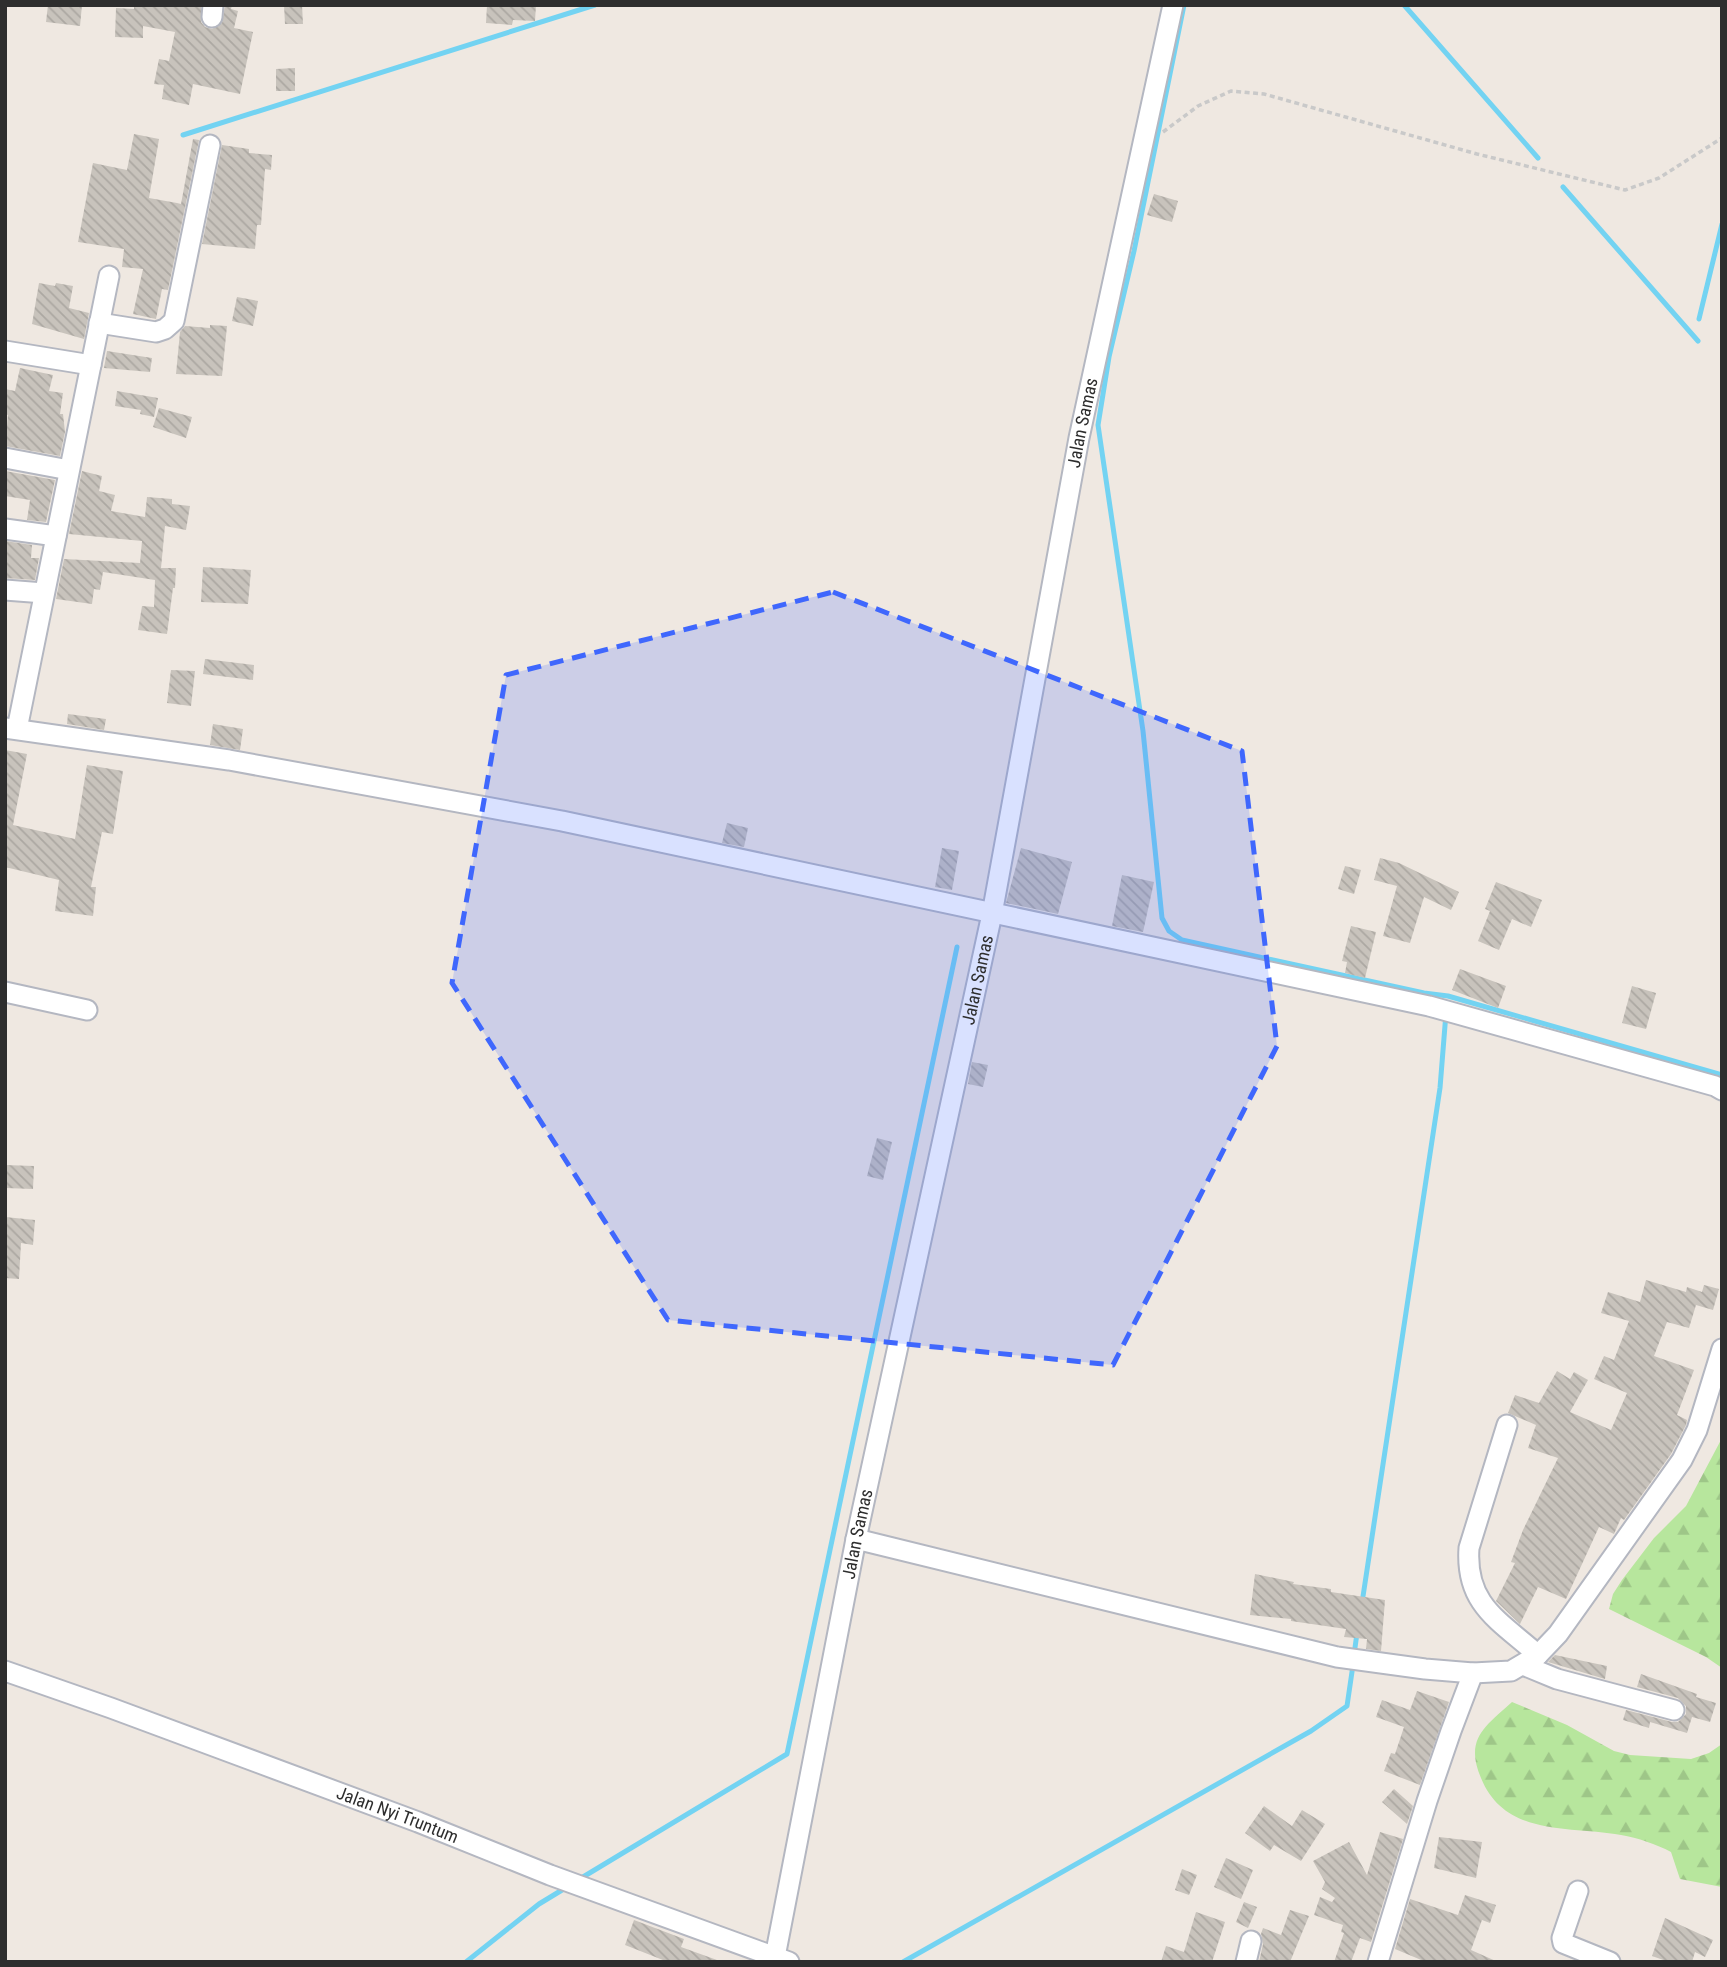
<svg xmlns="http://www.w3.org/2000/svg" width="1727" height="1967" font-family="'Roboto Condensed',sans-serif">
	<defs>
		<pattern id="forest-firs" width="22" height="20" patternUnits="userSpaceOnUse" patternTransform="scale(1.75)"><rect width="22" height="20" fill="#b7e69d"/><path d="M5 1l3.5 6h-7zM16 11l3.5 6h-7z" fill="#9ec688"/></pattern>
		<pattern id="building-back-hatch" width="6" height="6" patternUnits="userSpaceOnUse" patternTransform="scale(1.75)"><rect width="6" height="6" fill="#c8c3bc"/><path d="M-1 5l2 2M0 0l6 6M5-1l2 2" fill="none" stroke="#aca8a2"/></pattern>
	</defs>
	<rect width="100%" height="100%" fill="#efe8e1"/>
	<g fill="url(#forest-firs)">
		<path d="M1722,1438V1668L1706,1657L1609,1609L1613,1594L1622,1580L1654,1538L1686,1506Z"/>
		<path d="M1512,1702L1567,1725L1614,1751L1630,1755L1691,1759L1709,1753L1722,1744V1887L1680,1879L1671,1852C1656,1844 1638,1838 1621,1835C1569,1826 1505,1837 1481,1778C1464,1738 1486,1726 1512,1702Z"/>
	</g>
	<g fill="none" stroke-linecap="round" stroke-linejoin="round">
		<g stroke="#73d3f2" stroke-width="5">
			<path d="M1184,5L1134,251L1109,357L1098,425L1143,731L1162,918L1169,931L1182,940L1424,993L1448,996L1722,1075"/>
			<path d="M1404,5L1538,158"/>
			<path d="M183,135L595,5"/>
			<path d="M1563,187L1698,341"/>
			<path d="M1699,319L1722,224"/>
			<path d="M1362,1603L1440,1088L1446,1013"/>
			<path d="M1354,1655L1357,1633"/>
			<path d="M578,1880L787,1754L957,947"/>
			<path d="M466,1962L539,1904L567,1887"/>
			<path d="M903,1962L1311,1731L1347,1706L1353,1665"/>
		</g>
	</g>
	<g fill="url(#building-back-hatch)">
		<path d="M48,5H82L80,26L46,22Z"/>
		<path d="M134,5H201V22L205,27L212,29L222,23L225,5H232L231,9L238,11L234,28L253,32L240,94L193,84L189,105L162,99L164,85L154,84L159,59L169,61L175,32L143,26V38L115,37L116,8L134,9Z"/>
		<path d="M284,5H302L303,24H285Z"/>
		<path d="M487,5H536L535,21L513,20L512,25L486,23Z"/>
		<path d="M295,68V91H276V69Z"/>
		<path d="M134,134L159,139L149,198L177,203L181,204L193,139L199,140L168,290L162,289L156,319L133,314L143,269L122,267L124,249L78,242L93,163L127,170Z"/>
		<path d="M222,145L249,149V153L272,155L271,170L265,169L261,225H257L255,249L202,244Z"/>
		<path d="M1154,194L1178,201L1172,222L1147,215Z"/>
		<path d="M39,283L55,286L56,283L73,286L69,308L89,313L84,339L32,324Z"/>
		<path d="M237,297L258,301L253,326L232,321Z"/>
		<path d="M210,325L227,326L222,376L176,374L180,332L185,326L210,328Z"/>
		<path d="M107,351L152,358L150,372L104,368Z"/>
		<path d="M20,368L53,375L49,391L63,393L60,414H63L65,432L60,456L5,446L8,415L5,414V389L15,391Z"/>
		<path d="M117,391L158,398L154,417L140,414L141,410L115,406Z"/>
		<path d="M159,408L192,417L186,438L153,427Z"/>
		<path d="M5,471L55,480L46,522L27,520L30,500L5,496Z"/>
		<path d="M82,471L102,476L99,491L115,495L111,511L145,517L147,497L172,499V504L190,506L186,530L165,526L161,568H176L175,588H173L167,634L138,630L142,606L154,607L155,580L103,572L100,590L94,589L92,604L56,599L64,559L140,563L142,541L69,534Z"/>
		<path d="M5,541L32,545L31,558H39L35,580L5,578Z"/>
		<path d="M203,567L251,570L248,604L201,602Z"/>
		<path d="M205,659L254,665L253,680L203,674Z"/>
		<path d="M171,670L195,671L191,706L167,703Z"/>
		<path d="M68,714L106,719L104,730L67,724Z"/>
		<path d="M213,724L243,729L240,750L210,745Z"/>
		<path d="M5,750L27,754L13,825L75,839L87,765L123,771L113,834L102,832L91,887H96L93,916L55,911L59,880L5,867Z"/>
		<path d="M727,823L748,828L744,847L722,843Z"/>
		<path d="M942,848L959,851L952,890L935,887Z"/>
		<path d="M1021,848L1072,862L1058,914L1006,903Z"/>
		<path d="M1380,858L1399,863L1459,892L1451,910L1424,897L1410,943L1383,936L1397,886L1374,880Z"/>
		<path d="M1345,866L1361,870L1354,894L1338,889Z"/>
		<path d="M1122,875L1154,882L1143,932L1112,926Z"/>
		<path d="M1496,882L1542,900L1531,927L1512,919L1499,950L1478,941L1490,911L1485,909Z"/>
		<path d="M1351,926L1376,932L1365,978L1345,973L1347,962L1342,961Z"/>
		<path d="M1460,969L1506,986L1498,1008L1452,990Z"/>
		<path d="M1632,986L1656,993L1646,1029L1622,1023Z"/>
		<path d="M972,1062L988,1065L983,1087L968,1084Z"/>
		<path d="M877,1138L892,1142L883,1180L867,1176Z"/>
		<path d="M5,1165L34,1166L33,1189L5,1188Z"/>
		<path d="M5,1217L35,1220L33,1245L21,1243L19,1279L5,1278Z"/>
		<path d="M1646,1280L1686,1292L1687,1287L1702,1292L1704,1285L1719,1289L1713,1310L1696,1305L1689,1328L1667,1322L1654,1356L1694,1370L1677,1415L1687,1420L1686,1425L1671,1454L1624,1520L1621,1518L1614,1534L1599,1527L1566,1599L1538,1587L1520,1624L1496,1601L1515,1563L1511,1562L1523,1530L1558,1458L1528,1448L1536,1425L1508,1413L1515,1395L1539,1403L1557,1371L1570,1379L1574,1372L1588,1380L1570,1412L1611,1430L1627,1393L1594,1379L1604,1356L1614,1360L1629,1321L1601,1313L1608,1292L1640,1302Z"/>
		<path d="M1255,1574L1294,1582L1293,1584L1331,1589V1592L1385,1600L1381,1651L1366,1649L1367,1639L1344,1637L1346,1629L1291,1621V1619L1250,1615Z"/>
		<path d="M1555,1655L1607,1666L1605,1679L1548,1662Z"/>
		<path d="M1641,1674L1697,1694L1696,1697L1716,1703L1710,1722L1692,1717L1687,1733L1650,1722L1649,1728L1623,1720L1626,1710L1672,1722H1678L1686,1714V1706L1678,1698L1637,1687Z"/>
		<path d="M1417,1691L1449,1702L1420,1785L1384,1771L1391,1753L1395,1754L1404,1727L1376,1717L1382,1700L1410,1710Z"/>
		<path d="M1394,1789L1413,1806L1407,1824L1382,1802Z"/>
		<path d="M1264,1806L1292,1826L1302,1810L1325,1824L1301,1861L1274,1845L1270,1851L1245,1833Z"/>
		<path d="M1380,1832L1403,1839L1371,1942L1360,1938L1351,1962H1334L1344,1933L1341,1932L1343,1925L1314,1915L1320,1897L1332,1902L1335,1898L1322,1889L1325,1882L1313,1861L1349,1842L1367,1875Z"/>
		<path d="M1439,1837L1482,1842L1476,1878L1434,1868Z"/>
		<path d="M1226,1858L1253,1870L1241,1899L1214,1887Z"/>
		<path d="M1182,1869L1197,1875L1189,1895L1175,1890Z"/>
		<path d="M1465,1895L1496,1905L1490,1923L1482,1920L1471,1950L1498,1962H1426L1395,1949L1410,1899L1458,1915Z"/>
		<path d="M1244,1902L1257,1907L1248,1928L1236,1922Z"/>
		<path d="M1290,1910L1309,1916L1290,1962H1259L1263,1944L1261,1934L1263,1928L1281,1935Z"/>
		<path d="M1196,1912L1225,1922L1212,1962H1161L1166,1946L1184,1952Z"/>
		<path d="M1665,1918L1713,1940L1705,1957L1695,1952L1692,1962H1669L1652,1956Z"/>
		<path d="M634,1920L684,1939L681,1947L717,1960V1962H668L625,1945Z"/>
	</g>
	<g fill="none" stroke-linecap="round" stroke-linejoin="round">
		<defs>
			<g id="minor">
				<path d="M212,17L213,5"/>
				<path d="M99,323L156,332L165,329L174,321L210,145"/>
				<path d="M5,351L91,365"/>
				<path d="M5,458L69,470"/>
				<path d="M5,529L56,536"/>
				<path d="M5,590L44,593"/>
				<path d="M5,728L229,760L562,821L1429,1006L1715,1086L1722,1090"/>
				<path d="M17,729L109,276"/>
				<path d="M5,992L87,1010"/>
				<path d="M1507,1425L1469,1548C1465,1605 1500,1621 1538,1655"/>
				<path d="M856,1539L1337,1657L1425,1669L1473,1673L1511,1671L1538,1655L1558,1634L1682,1460L1697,1430L1722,1349"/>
				<path d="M1523,1665L1557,1679L1674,1710"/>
				<path id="s1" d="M5,1671L111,1708L418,1822L550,1875L789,1962"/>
				<path d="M1578,1891L1562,1938L1563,1943L1610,1962"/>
				<path id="s2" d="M774,1962L856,1539L992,914L1079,438L1173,5"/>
				<path d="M1246,1962L1251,1941"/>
				<path d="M1378,1962L1427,1801L1451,1731L1473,1673"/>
			</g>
		</defs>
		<use href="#minor" stroke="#b4b7c1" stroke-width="23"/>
		<path stroke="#c9c9c9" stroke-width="3.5" stroke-dasharray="5 3.5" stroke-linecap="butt" d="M1163,132L1198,106L1231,91L1264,94L1477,154L1625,190L1659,178L1722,138"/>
		<use href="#minor" stroke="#fff" stroke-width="19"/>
	</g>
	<path fill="#3f67fd" fill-opacity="0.2" stroke="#3f67fd" stroke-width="5" stroke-dasharray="14 9" stroke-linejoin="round" d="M833,592L1242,751L1277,1046L1113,1365L668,1320L452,983L506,675Z"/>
	<g text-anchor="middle" stroke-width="6" stroke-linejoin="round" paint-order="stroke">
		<g font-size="18" fill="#2e2e2e" stroke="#fff">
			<text dy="6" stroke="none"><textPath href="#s2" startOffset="1570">Jalan Samas</textPath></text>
			<text dy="6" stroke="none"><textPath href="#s2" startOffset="1003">Jalan Samas</textPath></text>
			<text dy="6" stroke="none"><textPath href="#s2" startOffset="436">Jalan Samas</textPath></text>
			<text dy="6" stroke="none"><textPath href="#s1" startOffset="418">Jalan Nyi Truntum</textPath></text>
		</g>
	</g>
	<rect width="1727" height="1967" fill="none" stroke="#2e2e2e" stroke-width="14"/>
</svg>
